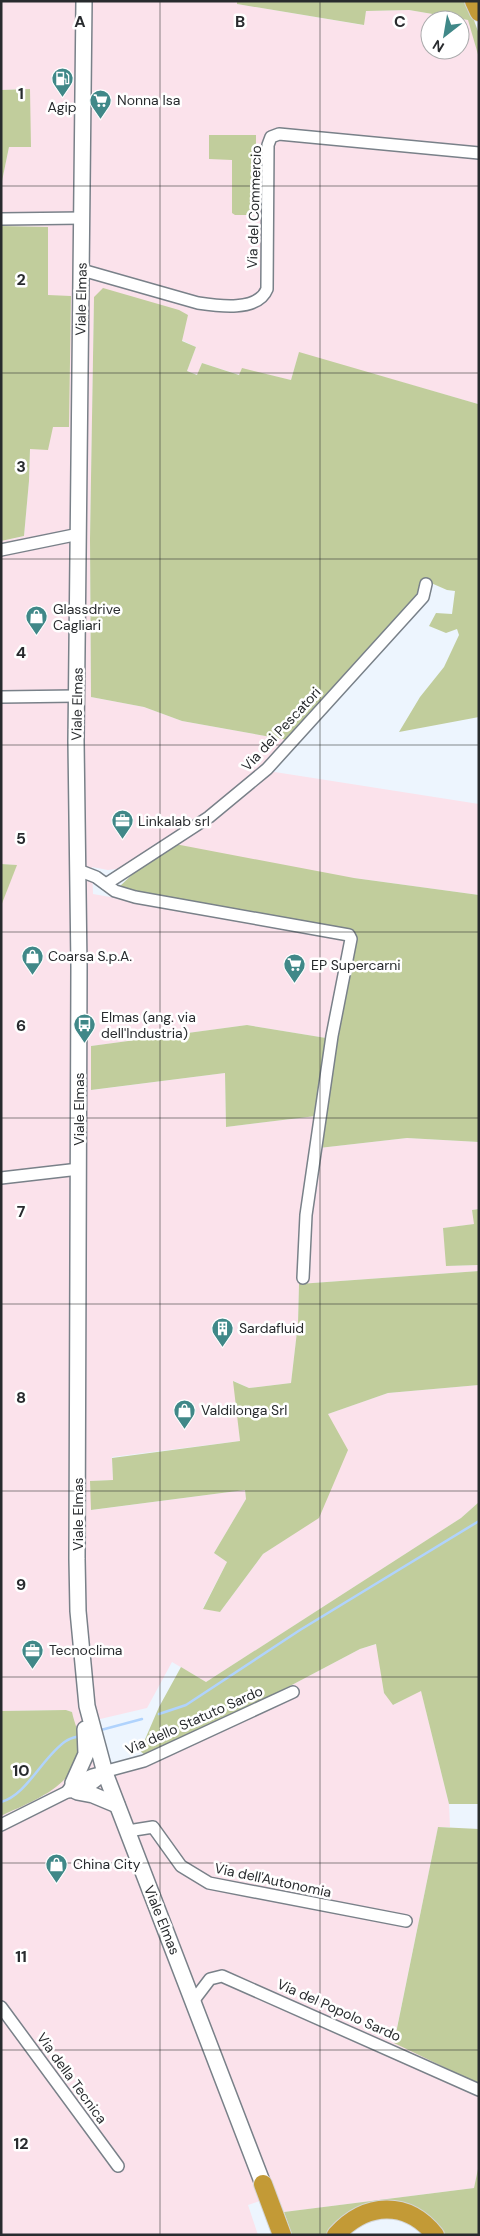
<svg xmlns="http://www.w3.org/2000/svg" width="480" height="2236" font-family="'DM Sans',sans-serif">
	<rect width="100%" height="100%" fill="#edf5fe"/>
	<path fill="#fbe2eb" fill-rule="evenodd" d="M1,1H237V4L363,25L366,11L409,10L469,20L479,58L478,404L299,353L291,380L242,369L240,375L202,363L198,375L187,371L196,347L94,297L90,539L91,697L144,707L182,721L288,740L262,770L479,804V895L354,878L126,868L108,870L92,867L93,894L347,938L326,1038L247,1025L91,1046L92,1090L225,1073L226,1127L316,1116L319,1148L407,1138L479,1142V1209L472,1210L475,1224L443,1228L447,1266L479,1265V1271L299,1284L298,1323L291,1383L249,1388L234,1381L240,1441L112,1457L113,1480L90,1481L92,1510L245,1490L246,1499L214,1553L227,1562L203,1608L220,1612L263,1554L319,1517L328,1414L388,1393L479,1385V1502L461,1518L206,1682L172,1662L147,1708L96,1720L109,1762L113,1764L145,1755L227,1716L237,1714L360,1649L377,1644L384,1693L394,1705L421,1690L449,1804L450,1827H438L394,2042L479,2084V2164L474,2188L284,2212L277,2195L248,2205L258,2235H1V1816L45,1795L72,1712L66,1710L1,1711V905L16,865L1,864V541L24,536L29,481L30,449L53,427H68L71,296H48V227L1,226V186L9,147H30V89L1,90ZM430,20H460V50H430Z"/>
	<g fill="#c1cd9c">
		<path d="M237,1H467L479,34V58L468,20L409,10L366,11L364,25L237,4Z"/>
		<path d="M30,89L31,147H9L1,186V90Z"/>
		<path d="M209,135H256V215H235L232,213V160L209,159Z"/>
		<path d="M1,226L48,227V295L71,296L69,427H53L48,450L30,449L29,481L24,536L1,541Z"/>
		<path d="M103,288L179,310L188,315L182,341L196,347L187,371L197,375L202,363L239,375L242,368L291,380L299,352L478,404L479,401V717L399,732L420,697L444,667L459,635L457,629L446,633L429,626L436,613L452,614L455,591L447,590L422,579L416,596L288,740L182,721L144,707L91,697L90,539L94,297Z"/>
		<path d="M175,844L354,878L479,895V1142L407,1138L319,1148L354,937L130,891L119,887L138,869Z"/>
		<path d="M1,864L17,865L1,906Z"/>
		<path d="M247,1025L326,1038L316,1116L226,1127L225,1073L91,1090V1046Z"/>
		<path d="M479,1209V1265L446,1266L443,1228L474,1224L472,1210Z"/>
		<path d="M479,1271V1385L388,1393L328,1414L348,1450L319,1518L263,1554L220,1612L203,1609L227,1562L214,1553L246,1499L245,1490L91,1510L90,1481L113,1480L112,1458L240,1441L233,1381L249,1388L291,1383L298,1323L299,1284Z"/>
		<path d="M479,1502V1804H449L421,1691L393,1705L384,1693L376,1644L360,1649L237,1714L227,1716L145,1755L140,1751L159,1707L181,1667L206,1682L461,1518Z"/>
		<path d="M66,1710L72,1712C74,1723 82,1739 80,1750C73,1788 32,1801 1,1816V1711Z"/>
		<path d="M438,1827L479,1829V2084L394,2043Z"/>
		<path d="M479,2164V2235H440L393,2205L329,2235H292L284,2212L474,2188Z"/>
	</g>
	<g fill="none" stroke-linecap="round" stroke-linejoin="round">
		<g stroke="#b0d3fd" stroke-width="2.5">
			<path d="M159,1714L186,1705L300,1630L479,1521"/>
			<path d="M101,1730L142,1719"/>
			<path d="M1,1802C27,1795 43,1756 66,1741C70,1738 76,1737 80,1736"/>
		</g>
		<defs>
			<g id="minor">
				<path d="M1,219L83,218"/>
				<path d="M82,270L198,303C218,306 258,312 267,289L268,145L271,137L279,134L479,153"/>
				<path d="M1,550L79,534"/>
				<path d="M1,697L76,696"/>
				<path d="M78,870L96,877L115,891L135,897L349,935L351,939L332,1036L306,1215L303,1278"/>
				<path d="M106,884L209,817L267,769L423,597L426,584"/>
				<path d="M1,1178L79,1169"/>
				<path d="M67,1792L73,1783L92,1775L144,1761L293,1692"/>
				<path d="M1,1825L67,1792C83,1792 94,1784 105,1773"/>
				<path d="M128,1831L153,1827L181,1866L209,1883L406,1921"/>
				<path d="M194,2000L210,1979L222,1976L479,2090"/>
				<path d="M1,2007L118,2166"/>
			</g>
			<g id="secondary">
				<path d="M84,1L76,741L79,967L77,1559L78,1611L87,1706L105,1773L263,2184"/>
				<path d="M73,1783L86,1754L85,1729"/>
				<path d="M77,1792L93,1795L117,1805"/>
			</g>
			<g id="trunk">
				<path d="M474,1L479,12"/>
				<path d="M263,2184L282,2235"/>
				<path d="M336,2235C366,2202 407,2200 435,2235"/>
			</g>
		</defs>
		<use href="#minor" stroke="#798189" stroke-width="14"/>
		<use href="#secondary" stroke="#798189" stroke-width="18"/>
		<use href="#trunk" stroke="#d4d5d5" stroke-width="20"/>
		<use href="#minor" stroke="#fff" stroke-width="11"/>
		<use href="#secondary" stroke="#fff" stroke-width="15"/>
		<use href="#trunk" stroke="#c39a36" stroke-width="18"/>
	</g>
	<path fill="none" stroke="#282b2e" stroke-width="1" stroke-opacity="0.55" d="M160,1V2235M320,1V2235M1,186H479M1,373H479M1,559H479M1,745H479M1,932H479M1,1118H479M1,1304H479M1,1491H479M1,1677H479M1,1863H479M1,2050H479"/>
	<defs>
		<symbol id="fuel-pin" viewBox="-11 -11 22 30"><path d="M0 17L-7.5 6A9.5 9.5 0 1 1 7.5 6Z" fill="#408888" stroke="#fff"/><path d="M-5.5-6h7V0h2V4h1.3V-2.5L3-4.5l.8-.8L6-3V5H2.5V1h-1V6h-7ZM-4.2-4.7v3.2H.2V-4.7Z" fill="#fff"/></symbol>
		<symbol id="supermarket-pin" viewBox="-11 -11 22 30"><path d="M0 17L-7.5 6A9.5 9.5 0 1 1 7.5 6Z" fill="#408888" stroke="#fff"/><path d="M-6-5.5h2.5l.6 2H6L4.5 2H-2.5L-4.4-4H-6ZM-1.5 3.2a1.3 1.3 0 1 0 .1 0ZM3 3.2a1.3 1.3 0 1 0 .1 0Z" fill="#fff"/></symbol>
		<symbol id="shop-pin" viewBox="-11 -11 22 30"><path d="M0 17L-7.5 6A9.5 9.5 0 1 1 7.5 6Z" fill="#408888" stroke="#fff"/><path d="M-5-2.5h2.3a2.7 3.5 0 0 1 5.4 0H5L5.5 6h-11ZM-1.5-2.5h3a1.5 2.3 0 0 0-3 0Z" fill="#fff"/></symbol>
		<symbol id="office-pin" viewBox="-11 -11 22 30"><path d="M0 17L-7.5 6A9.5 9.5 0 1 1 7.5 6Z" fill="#408888" stroke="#fff"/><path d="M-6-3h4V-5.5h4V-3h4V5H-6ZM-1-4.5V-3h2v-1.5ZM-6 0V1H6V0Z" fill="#fff"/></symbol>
		<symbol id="bus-pin" viewBox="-11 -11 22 30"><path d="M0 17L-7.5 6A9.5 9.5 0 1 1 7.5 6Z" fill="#408888" stroke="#fff"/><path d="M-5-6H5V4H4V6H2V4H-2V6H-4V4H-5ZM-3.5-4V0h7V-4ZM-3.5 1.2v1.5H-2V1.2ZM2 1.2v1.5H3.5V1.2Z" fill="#fff"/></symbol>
		<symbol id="building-pin" viewBox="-11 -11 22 30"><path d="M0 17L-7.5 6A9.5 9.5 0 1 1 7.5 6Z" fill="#408888" stroke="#fff"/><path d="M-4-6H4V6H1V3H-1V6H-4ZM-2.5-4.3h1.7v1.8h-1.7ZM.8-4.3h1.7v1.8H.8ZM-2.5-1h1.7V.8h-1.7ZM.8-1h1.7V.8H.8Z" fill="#fff"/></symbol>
	</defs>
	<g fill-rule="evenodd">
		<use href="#fuel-pin" x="50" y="66" width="25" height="34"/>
		<use href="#supermarket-pin" x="88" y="88" width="25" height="34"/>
		<use href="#shop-pin" x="24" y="604" width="25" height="34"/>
		<use href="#office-pin" x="110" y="808" width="25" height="34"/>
		<use href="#shop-pin" x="20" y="944" width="25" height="34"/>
		<use href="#supermarket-pin" x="282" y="952" width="25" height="34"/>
		<use href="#bus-pin" x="72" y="1012" width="25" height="34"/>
		<use href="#building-pin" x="210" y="1316" width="25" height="34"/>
		<use href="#shop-pin" x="172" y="1398" width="25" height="34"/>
		<use href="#office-pin" x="20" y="1638" width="25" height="34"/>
		<use href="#shop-pin" x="44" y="1852" width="25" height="34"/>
	</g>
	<g text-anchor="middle" stroke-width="5" stroke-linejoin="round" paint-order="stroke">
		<g font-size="14" fill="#282b2e" stroke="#fff" text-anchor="start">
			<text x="117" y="105">Nonna Isa</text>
			<text x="62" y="112" text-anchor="middle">Agip</text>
			<text x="53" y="614">Glassdrive<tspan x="53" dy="16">Cagliari</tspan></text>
			<text x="138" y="826">Linkalab srl</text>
			<text x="48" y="961">Coarsa S.p.A.</text>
			<text x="311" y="970">EP Supercarni</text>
			<text x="101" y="1022">Elmas (ang. via<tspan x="101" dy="16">dell'Industria)</tspan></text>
			<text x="239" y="1333">Sardafluid</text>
			<text x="201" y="1415">Valdilonga Srl</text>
			<text x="49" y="1655">Tecnoclima</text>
			<text x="73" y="1869">China City</text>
		</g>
		<g font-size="14" fill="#282b2e" stroke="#fff">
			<text transform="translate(254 207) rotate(-88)" y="5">Via del Commercio</text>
			<text transform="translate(81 299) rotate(-89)" y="5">Viale Elmas</text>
			<text transform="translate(77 704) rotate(-89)" y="5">Viale Elmas</text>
			<text transform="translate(281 729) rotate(-47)" y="5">Via dei Pescatori</text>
			<text transform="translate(79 1109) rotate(-90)" y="5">Viale Elmas</text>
			<text transform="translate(78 1514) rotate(-90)" y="5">Viale Elmas</text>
			<text transform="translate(194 1720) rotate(-24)" y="5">Via dello Statuto Sardo</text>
			<text transform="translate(273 1880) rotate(12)" y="5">Via dell'Autonomia</text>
			<text transform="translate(162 1920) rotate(68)" y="5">Viale Elmas</text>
			<text transform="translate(339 2010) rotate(24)" y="5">Via del Popolo Sardo</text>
			<text transform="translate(72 2078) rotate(54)" y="5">Via della Tecnica</text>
		</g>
	</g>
	<g font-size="16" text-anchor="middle" font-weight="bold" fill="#282b2e" stroke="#fff" stroke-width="5" stroke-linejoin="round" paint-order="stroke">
		<text x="80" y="27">A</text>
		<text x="240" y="27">B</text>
		<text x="400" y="27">C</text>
		<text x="21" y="99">1</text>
		<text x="21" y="285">2</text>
		<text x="21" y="472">3</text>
		<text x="21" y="658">4</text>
		<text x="21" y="844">5</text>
		<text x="21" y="1031">6</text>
		<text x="21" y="1217">7</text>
		<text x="21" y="1403">8</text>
		<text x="21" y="1590">9</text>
		<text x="21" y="1776">10</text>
		<text x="21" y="1962">11</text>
		<text x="21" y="2149">12</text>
	</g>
	<rect width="480" height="2236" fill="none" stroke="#282b2e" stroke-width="5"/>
	<g transform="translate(445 35) rotate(211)"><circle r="24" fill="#ffffff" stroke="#a9aaab"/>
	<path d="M0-4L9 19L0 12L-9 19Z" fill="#408888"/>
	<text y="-8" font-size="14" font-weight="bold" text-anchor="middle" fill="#282b2e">N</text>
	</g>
</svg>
